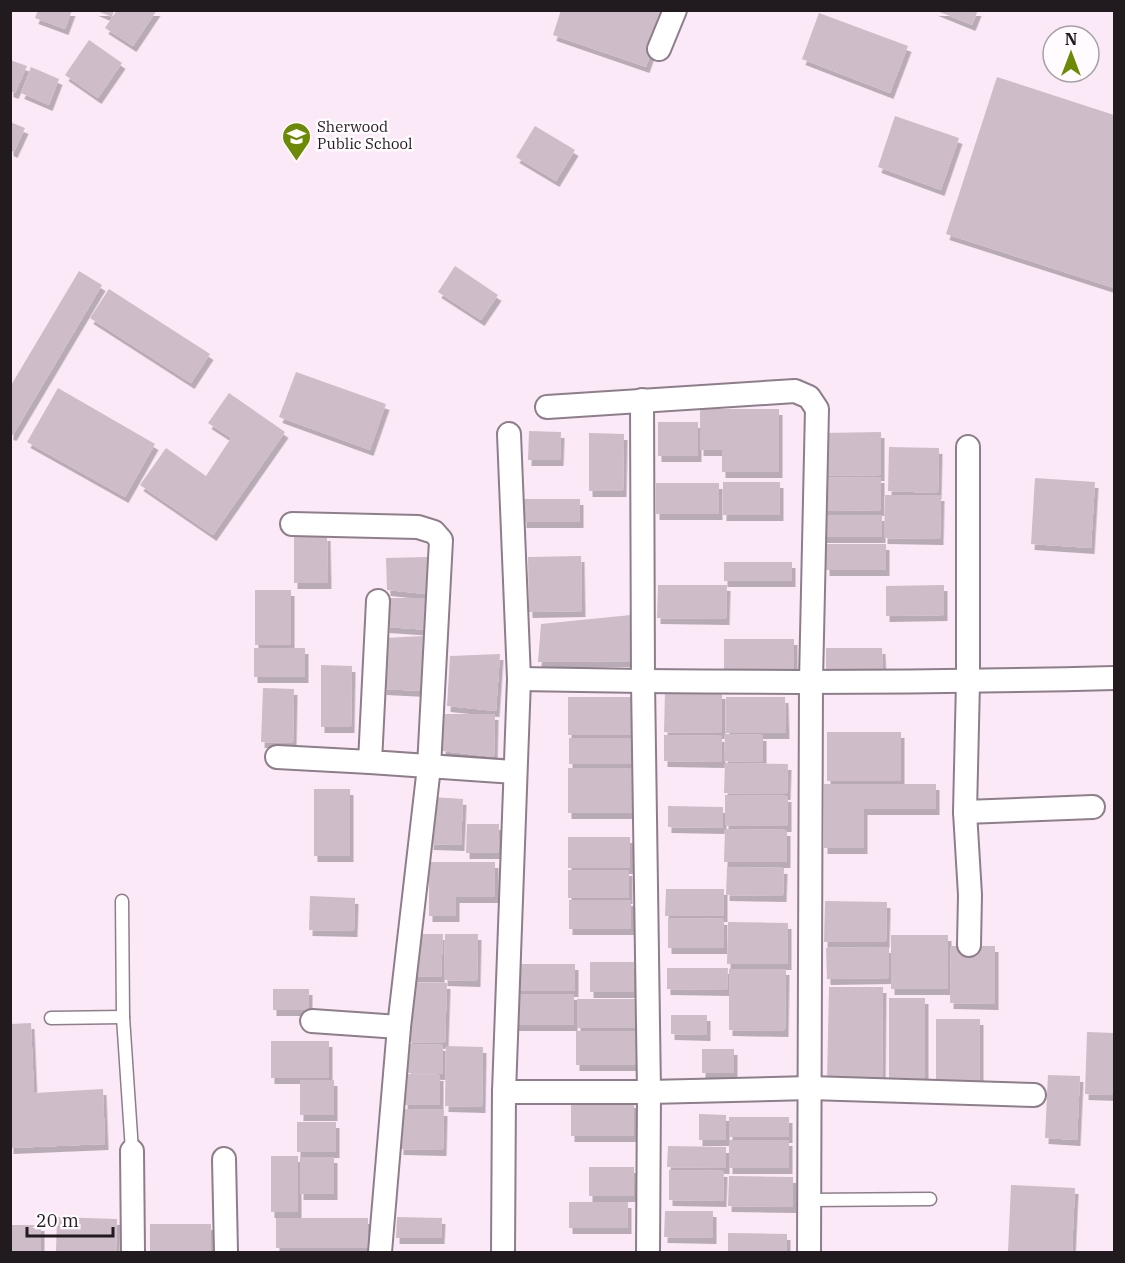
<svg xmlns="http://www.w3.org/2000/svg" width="1125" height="1263" font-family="'IBM Plex Serif',serif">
	<defs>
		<filter id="shadow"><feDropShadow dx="3.5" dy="6" stdDeviation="0" flood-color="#0004"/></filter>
	</defs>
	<rect width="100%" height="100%" fill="#fbe9f7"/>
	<g fill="#cebcc9" filter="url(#shadow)">
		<path d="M38,10H72L65,29L35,18Z"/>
		<path d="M95,10H114L112,17Z"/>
		<path d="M117,10H157L133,46L105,28Z"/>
		<path d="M561,10H666L646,67L553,35Z"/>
		<path d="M935,10H978L972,25Z"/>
		<path d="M819,13L908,46L890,93L802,59Z"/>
		<path d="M89,40L122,63L98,98L65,75Z"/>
		<path d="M10,60L27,66L15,93L10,91Z"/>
		<path d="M31,67L59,79L49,105L21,93Z"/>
		<path d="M997,77L1114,115V288L946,234Z"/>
		<path d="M895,116L959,138L941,190L878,167Z"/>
		<path d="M10,122L25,128L14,152L10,150Z"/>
		<path d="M535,126L575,150L556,181L516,157Z"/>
		<path d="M455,266L498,295L481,320L438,292Z"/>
		<path d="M79,271L102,285L13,435L10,434V387Z"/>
		<path d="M109,289L210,354L191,383L90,318Z"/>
		<path d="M296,372L386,404L370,450L279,417Z"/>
		<path d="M58,388L155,444L125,497L27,442Z"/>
		<path d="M229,393L285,432L213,535L140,485L166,448L206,476L231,438L208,423Z"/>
		<path d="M700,409H779V472H722V450H700Z"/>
		<rect x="658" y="422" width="40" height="34"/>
		<path d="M529,431L561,432L560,460H528Z"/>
		<path d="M881,432V475L821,476V433Z"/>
		<path d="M589,433L624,434L623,491H589Z"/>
		<path d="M889,447L939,448L938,493L888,491Z"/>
		<path d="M881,477V510L823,511V478Z"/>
		<path d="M1035,478L1095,482L1091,548L1031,544Z"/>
		<rect x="723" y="482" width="57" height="33"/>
		<rect x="656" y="483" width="63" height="31"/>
		<path d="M885,495H941L940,539L884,538Z"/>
		<rect x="523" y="499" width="57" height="23"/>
		<rect x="823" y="515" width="59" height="22"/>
		<path d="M294,535H327L328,583H294Z"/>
		<rect x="826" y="544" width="60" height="26"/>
		<path d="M581,556L582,611L529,612L528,557Z"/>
		<path d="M428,557L426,594L387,590L386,558Z"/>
		<rect x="724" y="562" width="68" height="19"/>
		<path d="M658,585H727L726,619L657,618Z"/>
		<path d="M944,585V615L886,616V586Z"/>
		<rect x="255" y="590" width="36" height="55"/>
		<path d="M386,598H430L429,630L386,627Z"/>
		<path d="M631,615L632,661L538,662L541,624Z"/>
		<path d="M423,636L422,691L383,689L384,638Z"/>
		<rect x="724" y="639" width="70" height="35"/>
		<rect x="254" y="648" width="51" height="29"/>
		<path d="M826,648H882L883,672L826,673Z"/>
		<path d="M500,654L496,711L447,706L450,656Z"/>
		<path d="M321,665L352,666L351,727H321Z"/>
		<path d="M263,688L294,689L293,743L261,742Z"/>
		<path d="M665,692L722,693V733L664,732Z"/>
		<rect x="568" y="697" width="64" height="38"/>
		<path d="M726,697H785L786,733H726Z"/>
		<path d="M443,714H495L494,757L442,751Z"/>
		<rect x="827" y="732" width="74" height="49"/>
		<path d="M725,734L763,735V762L724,761Z"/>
		<path d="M664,735L722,736V762L664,761Z"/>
		<rect x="569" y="738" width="63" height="26"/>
		<path d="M725,763L788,764L787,794L724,793Z"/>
		<rect x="568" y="768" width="66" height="45"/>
		<path d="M824,784H936V809H864V848H824Z"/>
		<rect x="314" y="789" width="36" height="67"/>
		<path d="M725,795L788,796V826H725Z"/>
		<path d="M432,797L463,799L461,845L430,844Z"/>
		<path d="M668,806L723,807V828L668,827Z"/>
		<path d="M467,824H499L498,853H466Z"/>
		<path d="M725,829L787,830V862H724Z"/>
		<rect x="568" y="837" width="62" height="31"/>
		<path d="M429,862H495V897H456V916H429Z"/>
		<path d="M727,867L784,868L783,896L726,895Z"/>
		<rect x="568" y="870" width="61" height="28"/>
		<path d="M666,889H724V916H665Z"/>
		<path d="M310,896L355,898L354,931L309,930Z"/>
		<rect x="569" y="900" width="62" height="29"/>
		<path d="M825,901L887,902L886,942H824Z"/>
		<path d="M668,918L724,919V948H668Z"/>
		<path d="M728,922L788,923V964H727Z"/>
		<path d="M414,934H443L441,977L413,976Z"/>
		<path d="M445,934H478L477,981L444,980Z"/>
		<rect x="891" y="935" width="57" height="54"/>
		<path d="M951,946H995V1004L950,1003Z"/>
		<path d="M889,947V978L827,979L826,948Z"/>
		<rect x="590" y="962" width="44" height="30"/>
		<rect x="513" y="964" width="62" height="27"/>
		<path d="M667,968H728L727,990L667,989Z"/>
		<path d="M729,969H786L785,1031L729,1030Z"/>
		<path d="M410,982L447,983L445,1043L408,1042Z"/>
		<path d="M829,987H883L882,1082L827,1081Z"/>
		<rect x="273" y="989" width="36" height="21"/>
		<rect x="512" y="994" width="62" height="31"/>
		<rect x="889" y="998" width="36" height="82"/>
		<rect x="577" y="999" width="60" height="29"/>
		<path d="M671,1015H707V1035L671,1034Z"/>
		<rect x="936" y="1019" width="44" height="62"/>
		<path d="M31,1023L34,1093L103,1089L105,1144L10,1148V1024Z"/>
		<rect x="576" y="1031" width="61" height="34"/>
		<path d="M1087,1032L1114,1033V1095L1085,1094Z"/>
		<rect x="271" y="1041" width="58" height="37"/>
		<path d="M408,1044L443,1045V1074L407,1073Z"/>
		<path d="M446,1046L483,1047L482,1107L445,1106Z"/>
		<rect x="702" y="1049" width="32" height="24"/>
		<path d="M405,1074L440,1075V1105H404Z"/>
		<path d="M1048,1075L1080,1076L1077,1140L1045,1138Z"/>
		<rect x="300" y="1080" width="34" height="35"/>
		<rect x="571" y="1102" width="63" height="34"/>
		<path d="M400,1109L444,1110L443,1150L400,1149Z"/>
		<path d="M699,1114L726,1115V1140H699Z"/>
		<rect x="729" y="1117" width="60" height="20"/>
		<rect x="297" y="1122" width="39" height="30"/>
		<rect x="729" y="1140" width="60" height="28"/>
		<path d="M668,1146L726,1147V1168L667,1167Z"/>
		<rect x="271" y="1156" width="27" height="56"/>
		<rect x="300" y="1157" width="34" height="37"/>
		<rect x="589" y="1167" width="45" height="29"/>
		<path d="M669,1170L724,1171L723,1201L669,1200Z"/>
		<path d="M729,1176L793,1177V1207L728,1206Z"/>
		<path d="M1011,1185L1075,1188L1072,1252H1008Z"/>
		<rect x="569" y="1202" width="59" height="26"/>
		<path d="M665,1211H713V1238L664,1237Z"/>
		<path d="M57,1217L117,1219L116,1252H56Z"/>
		<path d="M397,1217L442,1218L441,1238H396Z"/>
		<rect x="276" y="1218" width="92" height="30"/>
		<rect x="150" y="1224" width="61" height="28"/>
		<rect x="10" y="1225" width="31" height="27"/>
		<path d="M728,1233L787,1234V1252H728Z"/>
	</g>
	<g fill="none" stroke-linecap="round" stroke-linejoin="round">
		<defs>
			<g id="service">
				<path d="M122,901L123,1017L132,1151"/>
				<path d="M51,1018L123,1017"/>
				<path d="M809,1200L930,1199"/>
			</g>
			<g id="minor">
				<path d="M659,49L675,10"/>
				<path d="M642,400L643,682L649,1092L648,1252"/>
				<path d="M547,407L795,391L809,397L817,409L811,681L809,1252"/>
				<path d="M968,447V682L965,812L970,895L969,945"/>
				<path d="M292,524L418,527L434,532L441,540L429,767L399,1027L380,1252"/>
				<path d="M378,601L370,762L515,772"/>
				<path d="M519,679C717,683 916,683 1114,678"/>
				<path d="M277,757L370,762"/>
				<path d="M965,812L1093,807"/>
				<path d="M312,1021L399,1027"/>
				<path d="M504,1092H649L810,1088L1034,1095"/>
				<path d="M132,1151L133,1252"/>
				<path d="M224,1159L226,1252"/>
				<path d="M503,1252L504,1092L519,679L509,434"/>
			</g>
		</defs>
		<use href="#service" stroke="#8e7e8b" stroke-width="15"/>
		<use href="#minor" stroke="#8e7e8b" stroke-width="26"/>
		<use href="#service" stroke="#fff" stroke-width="12"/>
		<use href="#minor" stroke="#fff" stroke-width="22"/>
	</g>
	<defs>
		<symbol id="school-pin" viewBox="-11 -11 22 30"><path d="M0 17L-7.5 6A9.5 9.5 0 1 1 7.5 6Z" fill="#6c8a06" stroke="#fffbfe"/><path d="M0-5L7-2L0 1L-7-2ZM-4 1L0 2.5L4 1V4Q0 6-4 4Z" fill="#fff"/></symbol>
	</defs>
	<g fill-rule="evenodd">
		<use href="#school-pin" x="280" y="120" width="33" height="45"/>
	</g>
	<g text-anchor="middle" stroke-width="5" stroke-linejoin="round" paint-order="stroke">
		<g font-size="15" fill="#211b1f" stroke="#fffbfe" text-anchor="start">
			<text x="317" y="132">Sherwood<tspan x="317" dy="17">Public School</tspan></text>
		</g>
	</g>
	<rect width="1125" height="1263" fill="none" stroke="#211b1f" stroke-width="24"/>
	<g transform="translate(1071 54)"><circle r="28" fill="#fffbfe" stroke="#a6a1a5" stroke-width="1.5"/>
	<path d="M0-4.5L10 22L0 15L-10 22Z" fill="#6c8a06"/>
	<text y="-9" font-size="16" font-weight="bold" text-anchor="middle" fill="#211b1f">N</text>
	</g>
	<path d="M27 1227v9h86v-9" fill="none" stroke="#211b1f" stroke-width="3"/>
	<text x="36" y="1227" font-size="18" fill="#211b1f" stroke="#fffbfe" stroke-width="4.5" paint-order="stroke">20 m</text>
</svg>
